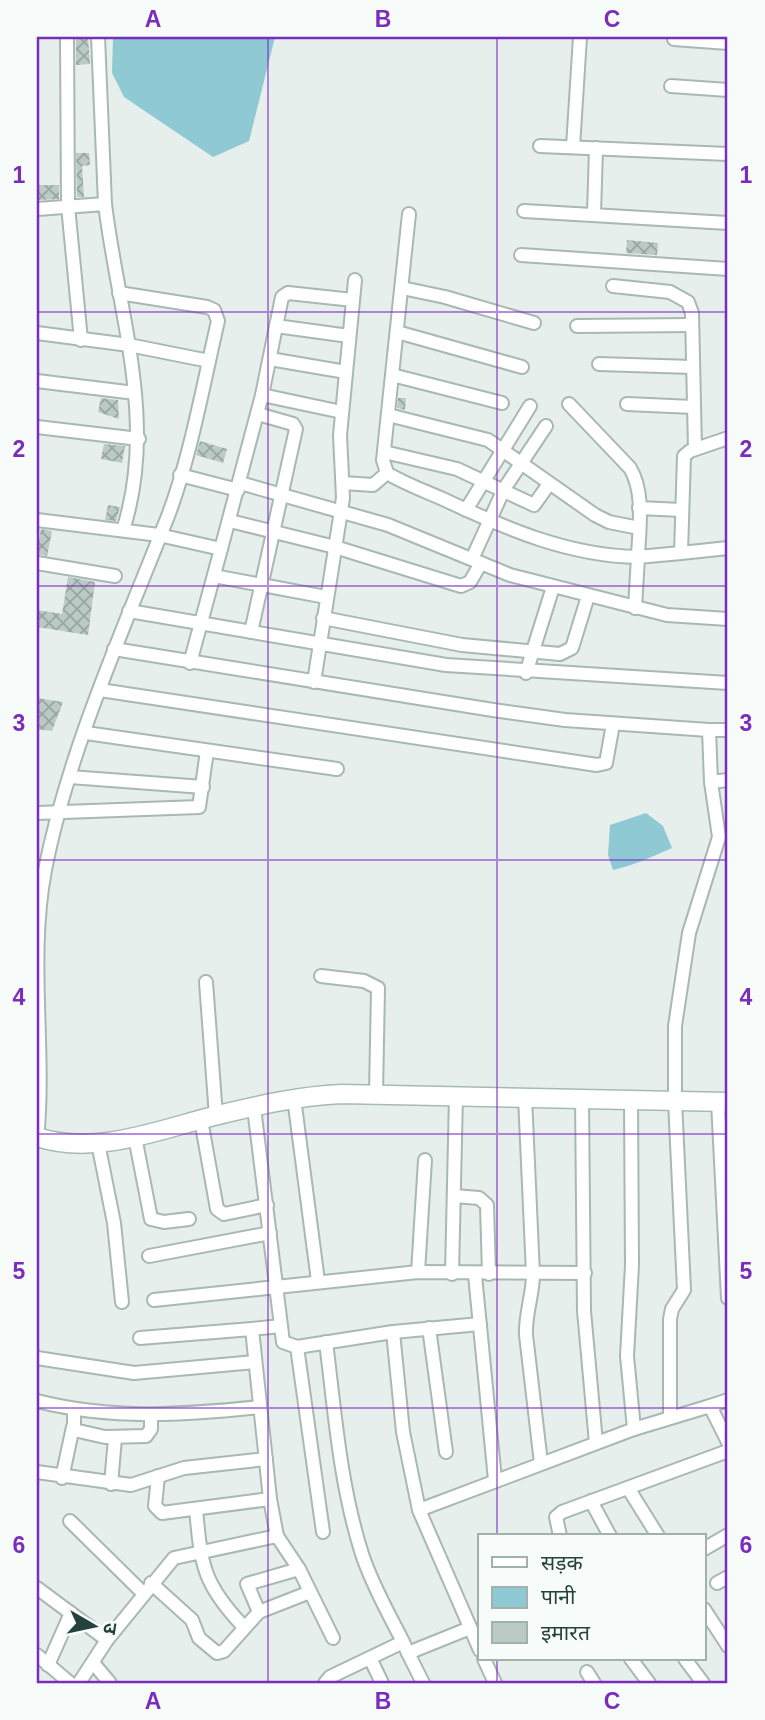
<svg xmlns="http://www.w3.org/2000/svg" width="765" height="1720" font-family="Helvetica,'Noto Sans Devanagari',sans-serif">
	<defs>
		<pattern id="building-cross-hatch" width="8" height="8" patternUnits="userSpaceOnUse" patternTransform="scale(1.75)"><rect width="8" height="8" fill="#bbcac4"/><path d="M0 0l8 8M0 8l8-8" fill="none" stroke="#98a6a0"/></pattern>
	</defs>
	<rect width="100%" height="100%" fill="#e6efeb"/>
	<g fill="#8ec9d4">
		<path d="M113,37H275L249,141L213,157L124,97L112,73Z"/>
		<path d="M646,813L663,826L672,848C652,857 634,865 613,870L608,855L610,825Z"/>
	</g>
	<g fill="url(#building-cross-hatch)">
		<path d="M76,37H88L90,64L76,65Z"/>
		<path d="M76,153H89L90,165L82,166L84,197H77Z"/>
		<path d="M38,185H59V199L39,200Z"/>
		<path d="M627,240L658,243L657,255L626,253Z"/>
		<path d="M101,398L118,400L119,419L98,412Z"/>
		<path d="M398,398H406L405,410L397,408Z"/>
		<path d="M200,441L227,449L223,463L196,455Z"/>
		<path d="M104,444L125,446L122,463L101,459Z"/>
		<path d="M108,505L120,507L116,521L105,520Z"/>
		<path d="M41,529L52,531L47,556L37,554Z"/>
		<path d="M68,577L95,582L88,635L37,627V610L62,614Z"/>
		<path d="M37,698L63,702L52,731L37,729Z"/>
	</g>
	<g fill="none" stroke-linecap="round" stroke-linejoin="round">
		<defs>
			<g id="street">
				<path d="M67,37L68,206L81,340"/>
				<path d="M98,37L105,204"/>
				<path d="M674,39L728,43"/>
				<path d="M671,86L728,90"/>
				<path d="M540,146L728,154"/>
				<path d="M573,147L580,37"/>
				<path d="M37,209L105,204C118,312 158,422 123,530"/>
				<path d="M524,211L728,223"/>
				<path d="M409,214L383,460L387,473C405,484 425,491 445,500C507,529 569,556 638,557C639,528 645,493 630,468L569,404"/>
				<path d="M594,214L596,148"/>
				<path d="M521,255L728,269"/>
				<path d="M613,286L670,292L688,302L692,313L695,449"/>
				<path d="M402,288L445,297L534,323"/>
				<path d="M276,326L349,336"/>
				<path d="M577,326L692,325"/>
				<path d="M397,332L522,367"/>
				<path d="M37,333L129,345L209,361"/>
				<path d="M270,359L346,372"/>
				<path d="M599,364L692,367"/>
				<path d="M392,375L502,403"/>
				<path d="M37,381L135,393"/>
				<path d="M262,395L342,412"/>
				<path d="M627,404L693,407"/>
				<path d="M388,415L488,440L595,515L609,522L639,528"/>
				<path d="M37,427L139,439"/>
				<path d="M384,452L457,469L534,505L549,484"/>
				<path d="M180,475L238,490"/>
				<path d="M240,483L388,525L510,575L667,615L728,619"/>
				<path d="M343,483L373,485L387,473"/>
				<path d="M639,508L681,510"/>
				<path d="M466,510L530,406"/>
				<path d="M37,520L159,535L221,549L262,395L282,297L288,293L353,300"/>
				<path d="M230,521L335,547L461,586L470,582L481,563"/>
				<path d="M681,553L728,548"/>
				<path d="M472,559L504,489L546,426"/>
				<path d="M37,563L115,576"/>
				<path d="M214,576L326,597"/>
				<path d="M635,608L638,557L681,553L684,456L690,451L728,438"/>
				<path d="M129,611L446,665L728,683"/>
				<path d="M323,618L462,645L560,654L572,648L588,596"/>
				<path d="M251,632L296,429L293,424L258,414"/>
				<path d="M114,649L493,710L565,720L709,730"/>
				<path d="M190,663L221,549"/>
				<path d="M526,673L553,587"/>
				<path d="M314,682L343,498L340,435L355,280"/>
				<path d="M100,690L597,765L606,763L613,724"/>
				<path d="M86,733L337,769"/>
				<path d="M70,777L203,787"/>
				<path d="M711,782L728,780"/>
				<path d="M37,813L199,807L207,751"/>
				<path d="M321,976L364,981L378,988L376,1093"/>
				<path d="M206,982L216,1116"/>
				<path d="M525,1097L533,1274C533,1296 525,1313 526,1335L541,1463"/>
				<path d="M582,1097L584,1311L596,1443"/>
				<path d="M294,1098L318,1281"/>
				<path d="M631,1100L632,1265L627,1356L634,1429"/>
				<path d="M718,1102L728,1298"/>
				<path d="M254,1108L283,1342L297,1347L393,1332L403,1432L419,1510L634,1429L710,1406L728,1442"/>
				<path d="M201,1120L217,1209L224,1214L267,1205"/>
				<path d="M135,1137L151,1219L164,1222L189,1219"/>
				<path d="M37,1140C46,1050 28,959 45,870C68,752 124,628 168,516C190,459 204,381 218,321L214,310L207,307L119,293"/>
				<path d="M98,1143L114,1223L122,1302"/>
				<path d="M454,1196L479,1198L487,1205L489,1274"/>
				<path d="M149,1256L270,1233"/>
				<path d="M418,1272L425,1160"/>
				<path d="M452,1274L456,1095"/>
				<path d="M475,1275L495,1480"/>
				<path d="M154,1300L418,1272L585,1273"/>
				<path d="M429,1328L446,1452"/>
				<path d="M393,1332L480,1324"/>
				<path d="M140,1338L252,1329"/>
				<path d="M326,1342C335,1414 340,1485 362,1554C372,1585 389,1614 403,1642"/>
				<path d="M297,1347L323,1532"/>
				<path d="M37,1358L134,1373L255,1362"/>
				<path d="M37,1401C112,1420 184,1415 260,1407"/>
				<path d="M710,1406L728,1400"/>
				<path d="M74,1410V1430L105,1437L146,1436L151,1429V1415"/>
				<path d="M670,1417V1319L672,1309L684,1290L675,1101V1026L689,933L719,837L711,782L709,730H728"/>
				<path d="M37,1472L131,1485L184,1468L266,1459"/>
				<path d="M158,1476L155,1506L162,1513L270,1499"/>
				<path d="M62,1478L73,1427"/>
				<path d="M111,1484L115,1438"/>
				<path d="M628,1488L658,1536"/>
				<path d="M591,1501L610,1536"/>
				<path d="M196,1509C201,1565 203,1584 243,1626"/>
				<path d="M419,1510L480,1650"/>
				<path d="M70,1521L143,1593"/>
				<path d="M277,1536L299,1569L333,1638"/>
				<path d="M560,1536L556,1517L562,1512L728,1451"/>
				<path d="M704,1549L728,1535"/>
				<path d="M151,1583L192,1620L199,1638L217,1653L224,1651L259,1612L310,1592"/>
				<path d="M717,1583L728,1577"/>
				<path d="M37,1588L107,1640"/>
				<path d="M704,1609L728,1646"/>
				<path d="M259,1612L247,1584L299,1569"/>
				<path d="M408,1653L423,1683"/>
				<path d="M37,1655L70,1683"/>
				<path d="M370,1658L382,1683"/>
				<path d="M484,1659L495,1683"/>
				<path d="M631,1659L649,1683"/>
				<path d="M685,1659L703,1683"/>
				<path d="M94,1664L110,1683"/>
				<path d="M48,1665L71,1613"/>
				<path d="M587,1672L594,1683"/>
				<path d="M79,1683L107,1640L174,1558L277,1536L270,1499L252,1329L281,1326"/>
				<path d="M325,1683L330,1677L403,1642L408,1653L470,1628"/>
			</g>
			<path id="secondary" d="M37,1137C95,1156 158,1130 214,1116C256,1106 297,1096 341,1094L728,1102"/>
		</defs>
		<use href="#street" stroke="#a8b8b2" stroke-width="16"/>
		<use href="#secondary" stroke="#a4bbb3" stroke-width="21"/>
		<use href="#street" stroke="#fff" stroke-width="12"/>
		<use href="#secondary" stroke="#fff" stroke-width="18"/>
	</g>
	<path fill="none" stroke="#7b2cbf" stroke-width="2" stroke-opacity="0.55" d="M268,37V1683M497,37V1536M37,312H728M37,586H728M37,860H728M37,1134H728M37,1408H728M497,1659V1683"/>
	<rect width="765" height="1720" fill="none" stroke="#f7fbf9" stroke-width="77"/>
	<rect x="478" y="1534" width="228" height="126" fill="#f7fbf9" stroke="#a3b1ad" stroke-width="2"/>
	<rect x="492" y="1557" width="35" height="10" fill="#ffffff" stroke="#a3b1ad" stroke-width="2"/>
	<text x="541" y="1570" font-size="21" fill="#24423a">सड़क</text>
	<rect x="492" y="1587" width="35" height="21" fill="#8ec9d4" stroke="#a3b1ad" stroke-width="2"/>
	<text x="541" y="1604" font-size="21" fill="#24423a">पानी</text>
	<rect x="492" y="1622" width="35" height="21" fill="#bbcac4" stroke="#a3b1ad" stroke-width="2"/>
	<text x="541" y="1640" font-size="21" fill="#24423a">इमारत</text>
	<g transform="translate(94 1626) rotate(99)" stroke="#f7fbf9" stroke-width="5" paint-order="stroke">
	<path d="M0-5L12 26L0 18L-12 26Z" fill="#24423a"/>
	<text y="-10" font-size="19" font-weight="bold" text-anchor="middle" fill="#24423a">उ</text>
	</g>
	<rect x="38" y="38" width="688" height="1644" fill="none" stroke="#7b2cbf" stroke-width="2.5"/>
	<g font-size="23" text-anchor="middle" font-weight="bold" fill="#7b2cbf">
		<text x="153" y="27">A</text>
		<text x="383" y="27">B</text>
		<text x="612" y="27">C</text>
		<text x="19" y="183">1</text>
		<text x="746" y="183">1</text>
		<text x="19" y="457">2</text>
		<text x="746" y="457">2</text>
		<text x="19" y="731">3</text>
		<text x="746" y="731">3</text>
		<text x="19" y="1005">4</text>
		<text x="746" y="1005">4</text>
		<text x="19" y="1279">5</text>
		<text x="746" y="1279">5</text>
		<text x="19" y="1553">6</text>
		<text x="746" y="1553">6</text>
		<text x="153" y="1709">A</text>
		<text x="383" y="1709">B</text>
		<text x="612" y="1709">C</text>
	</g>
</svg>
